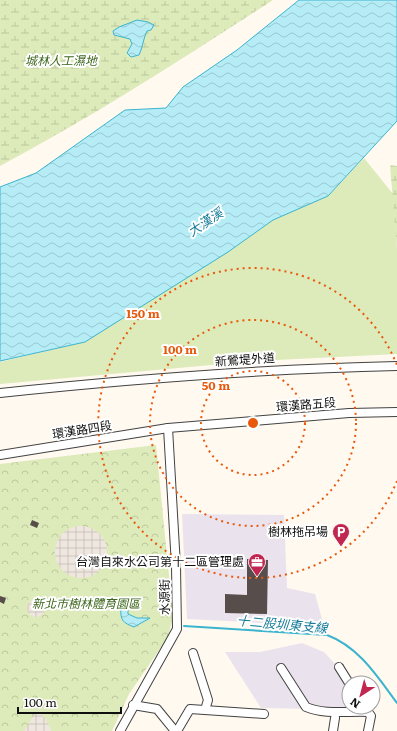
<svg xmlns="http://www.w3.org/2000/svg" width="397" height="731" font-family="Literata,'Noto Sans TC',serif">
	<defs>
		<pattern id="wetland-marsh" width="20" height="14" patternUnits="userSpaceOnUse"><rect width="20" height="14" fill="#ddeab9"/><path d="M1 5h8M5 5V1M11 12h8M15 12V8" fill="none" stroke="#bcc89e"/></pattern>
		<pattern id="park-crowns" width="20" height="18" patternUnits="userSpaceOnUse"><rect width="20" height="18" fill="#ddeab9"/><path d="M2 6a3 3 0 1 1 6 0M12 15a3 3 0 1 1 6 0" fill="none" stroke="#bcc89e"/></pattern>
		<pattern id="plaza-grid" width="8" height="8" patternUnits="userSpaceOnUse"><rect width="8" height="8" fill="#efe7df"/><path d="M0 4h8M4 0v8" fill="none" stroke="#ccc5be"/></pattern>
		<pattern id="water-waves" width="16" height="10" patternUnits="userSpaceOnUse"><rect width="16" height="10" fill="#b5ecf6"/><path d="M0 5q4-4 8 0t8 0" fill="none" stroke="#9ac9d2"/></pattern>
	</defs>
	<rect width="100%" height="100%" fill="#fff9f0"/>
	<g fill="#eae3ed">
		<path d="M182,514L284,515L287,588L315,594L324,626L187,619Z"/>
		<path d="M302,643L324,652L336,665L349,686V707H362L364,710L261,708L225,652H260Z"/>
	</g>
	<path fill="#ddeab9" d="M364,158L393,194L397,250V354L256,361L0,384V362L85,342L228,252L273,220L328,196Z"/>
	<g fill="url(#wetland-marsh)">
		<path d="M0,0H273C184,58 94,116 0,166Z"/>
		<path d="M390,165L397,166V250Z"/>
	</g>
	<path fill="url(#park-crowns)" d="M156,445L173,616L168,637L129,694L112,731H0V464Z"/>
	<g fill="url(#plaza-grid)">
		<circle cx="81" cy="552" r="26"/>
		<circle cx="36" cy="608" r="9"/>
		<path d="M37,711L46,719L51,731H24Z"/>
	</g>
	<g fill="url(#water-waves)" stroke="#3bb4ce">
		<path d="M299,0H397V121L328,196L273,220L228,252L85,342L0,361V187L36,173L125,110L166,108L183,87L237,50Z"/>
		<path d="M137,20L148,22L154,25L151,30L147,31C143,39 143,47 139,55L131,57L127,53L132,44L130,39L114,35L113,31L119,27Z"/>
		<path d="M121,608H128V614L137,618H150L134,627C123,623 120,620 121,608Z"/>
	</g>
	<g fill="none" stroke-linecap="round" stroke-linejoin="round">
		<path stroke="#3bb4ce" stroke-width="2" d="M184,626L327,635C359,647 377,676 397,703"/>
	</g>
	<g fill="#574d4b">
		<path d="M32,520L39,523L37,528L30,525Z"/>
		<path d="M247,559L268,560L267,614L225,613V594L247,595Z"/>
		<path d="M0,596L6,598L4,604L0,602Z"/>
	</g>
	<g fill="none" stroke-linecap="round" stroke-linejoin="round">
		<defs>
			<g id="minor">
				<path d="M0,393C132,379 264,369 397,366"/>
				<path d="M0,455L168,428L349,413L397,412"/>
				<path d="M193,653L208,700L205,710"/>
				<path d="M339,667L349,683"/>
				<path d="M281,668L306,707C324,715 349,711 368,712"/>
				<path d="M133,705L157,709L175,731"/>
				<path d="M365,708L371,716L368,731"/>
				<path d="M120,731L177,629L176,566L168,428"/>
				<path d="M177,731L190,709L264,714"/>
				<path d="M333,731L335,718"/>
			</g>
		</defs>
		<use href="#minor" stroke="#424242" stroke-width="10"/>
		<use href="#minor" stroke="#fff" stroke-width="8"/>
	</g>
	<g fill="none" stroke="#e8590c" stroke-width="2" stroke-dasharray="2 4">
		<circle cx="253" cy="423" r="52"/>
		<circle cx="253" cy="423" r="103"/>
		<path d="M397 481A155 155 0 1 1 397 365"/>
	</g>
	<defs>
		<symbol id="parking-pin" viewBox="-11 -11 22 30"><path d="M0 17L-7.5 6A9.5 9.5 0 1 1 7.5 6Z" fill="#c0264f" stroke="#fff"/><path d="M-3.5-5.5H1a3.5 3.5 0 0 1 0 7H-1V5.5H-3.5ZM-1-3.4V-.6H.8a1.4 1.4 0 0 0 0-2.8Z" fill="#fff"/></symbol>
		<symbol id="office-pin" viewBox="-11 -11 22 30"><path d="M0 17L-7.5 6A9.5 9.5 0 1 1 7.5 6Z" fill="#c0264f" stroke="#fff"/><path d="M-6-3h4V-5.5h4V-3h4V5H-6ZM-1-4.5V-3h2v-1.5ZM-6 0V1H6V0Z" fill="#fff"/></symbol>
	</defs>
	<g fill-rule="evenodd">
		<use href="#parking-pin" x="331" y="522" width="20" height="27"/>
		<use href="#office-pin" x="247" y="552" width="20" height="27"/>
	</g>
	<g text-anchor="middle" stroke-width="4" stroke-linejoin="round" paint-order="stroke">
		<g font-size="12" font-style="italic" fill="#3d671e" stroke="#fff">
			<text x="61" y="65">城林人工濕地</text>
			<text x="86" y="608">新北市樹林體育園區</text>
		</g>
		<g font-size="12" fill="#0f0f0f" stroke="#fff">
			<text transform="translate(245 360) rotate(-4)" y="4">新鶯堤外道</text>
			<text transform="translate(306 405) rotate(-5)" y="4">環漢路五段</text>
			<text transform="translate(82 430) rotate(-9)" y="4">環漢路四段</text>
			<text transform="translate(165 597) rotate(-91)" y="4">水源街</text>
		</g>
		<g font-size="12" fill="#0f0f0f" stroke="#fff" text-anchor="end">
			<text x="328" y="536">樹林拖吊場</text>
			<text x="244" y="566">台灣自來水公司第十二區管理處</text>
		</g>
		<g font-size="13" font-style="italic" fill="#177d9a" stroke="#fff">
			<text transform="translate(205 222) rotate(-34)" y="5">大漢溪</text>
			<text transform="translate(282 624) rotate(5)" y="5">十二股圳東支線</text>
		</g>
	</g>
	<circle cx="253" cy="423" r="6" fill="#e8590c" stroke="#fff" stroke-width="2"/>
	<g font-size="12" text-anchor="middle" font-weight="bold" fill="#e8590c" stroke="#fff" stroke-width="4" stroke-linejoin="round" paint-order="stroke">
		<text x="143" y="318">150 m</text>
		<text x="180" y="354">100 m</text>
		<text x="216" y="390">50 m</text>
	</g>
	<g transform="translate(361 695) rotate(216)"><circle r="19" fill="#ffffff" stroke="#9f9f9f"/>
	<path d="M0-3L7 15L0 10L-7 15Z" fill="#c0264f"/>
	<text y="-6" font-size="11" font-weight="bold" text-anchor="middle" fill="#0f0f0f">N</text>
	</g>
	<path d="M18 707v6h103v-6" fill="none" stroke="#0f0f0f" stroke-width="2"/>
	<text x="24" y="707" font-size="12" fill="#0f0f0f" stroke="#ffffff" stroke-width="3" paint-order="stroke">100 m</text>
</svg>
